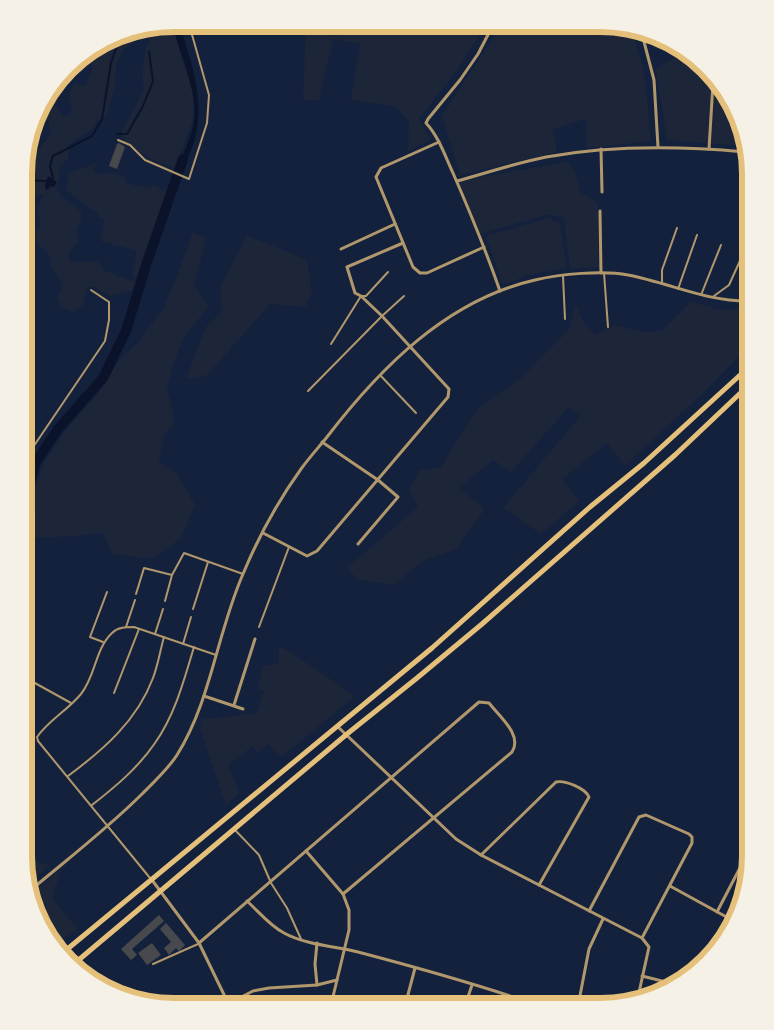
<svg xmlns="http://www.w3.org/2000/svg" width="774" height="1030" font-family="'Exo 2',sans-serif">
	<rect width="100%" height="100%" fill="#14213d"/>
	<g fill="#1d2539">
		<path d="M172,24L194,87L193,119L175,169L150,159L124,141L122,131L144,89L142,75L146,48L154,27Z"/>
		<path d="M265,24L486,25L455,73L419,118L430,140L408,151L409,121L395,106L351,100L360,44L333,39L319,100H303L306,29Z"/>
		<path d="M505,25H620L632,30L644,71L651,141L587,148L586,119L553,129L557,152L460,175L442,116L500,27Z"/>
		<path d="M138,30C139,39 132,45 124,48L116,66L115,85L107,115L96,122L93,129L69,144L68,159L60,166L58,187L56,189L61,196L81,212V221L76,230L79,242L69,251L68,258L71,262L97,261L105,271L138,283L134,290L109,296L93,286L86,288L83,305L72,312L61,306L57,298C68,280 60,283 53,270C50,264 51,256 47,250L39,247L35,233L40,225L37,209L44,194L35,197L28,195L25,185V158L37,151L51,134L48,117L41,106L42,104L46,102L55,106L64,117L72,112L69,95L74,83L85,86L92,70V51L126,32Z"/>
		<path d="M685,51L735,107L744,146L667,140L656,69Z"/>
		<path d="M568,162L575,172L580,192L598,203L599,267L570,269L564,218L548,214L480,234L457,181Z"/>
		<path d="M97,163L93,171L100,175L109,172L125,177L126,183L147,188L154,185L167,192L138,278L132,277L137,251L101,241L104,220L98,216L97,211L87,207L66,189L69,173Z"/>
		<path d="M548,218L560,223L566,268L529,275L503,285L486,236Z"/>
		<path d="M193,232L206,238L194,286L204,298L208,307L183,339L172,368L167,389L173,412V425L164,434L159,462L177,474L195,505L181,538L157,556L144,558L113,554L102,533L78,536L24,538L25,522L44,462L73,421L98,394L117,363L138,342L163,309L178,274Z"/>
		<path d="M247,236L289,252L307,261L312,294L305,307L270,304L207,375L186,379L205,328L222,311L220,287Z"/>
		<path d="M691,302L717,309L750,310V345L702,394L625,465L607,443L562,479L579,501L541,534L503,508L581,415L569,407L511,472L493,460L459,488L485,509L455,550L424,560L394,585L357,579L347,568L418,507L409,490L420,470L440,468L477,409L520,379L570,328L576,304L584,324L596,335L614,325L643,332L662,331Z"/>
		<path d="M279,647L289,651L355,696L282,757L267,744L258,753L252,747L228,765L239,793L226,805L200,728L202,719L256,714L264,691L258,689L263,666L278,664Z"/>
		<path d="M24,844L26,852L30,860L49,865L30,882L24,856Z"/>
		<path d="M57,872L60,877L54,888L52,899L78,929L57,943L39,923L37,912L43,898L36,890Z"/>
	</g>
	<g fill="#0b132b">
		<path d="M173,24H179C192,63 207,104 193,145C189,155 185,165 178,172C181,154 192,138 194,120C198,89 178,54 173,24Z"/>
		<path d="M48,176L57,182L54,187L50,186L48,190H46L45,185Z"/>
	</g>
	<g fill="none" stroke-linecap="round" stroke-linejoin="round">
		<g stroke="#0b132b" stroke-width="2">
			<path d="M117,134H127L143,106L153,81L149,52"/>
			<path d="M52,179L53,178L50,166L53,156L92,136L102,119L111,63L115,51L118,46L132,38V31"/>
			<path d="M25,180L48,181"/>
		</g>
		<path stroke="#0b132b" stroke-width="10" d="M24,504L36,462L58,429L103,378L126,331L146,265L183,159"/>
	</g>
	<g fill="#48494c">
		<path d="M119,143L125,147L117,169L109,166L117,144Z"/>
		<path d="M159,915L164,921L132,949L137,955L131,960L121,949Z"/>
		<path d="M166,923L185,945L179,951L176,948L169,955L164,948L171,942L160,929Z"/>
		<path d="M152,943L161,955L147,965L138,953Z"/>
	</g>
	<g fill="none" stroke-linecap="round" stroke-linejoin="round">
		<g stroke="#b1986c" stroke-width="2">
			<path d="M118,140L130,145L145,160L189,179L207,123L209,95L189,24"/>
			<path d="M604,273L608,327"/>
			<path d="M563,276L565,319"/>
			<path d="M662,284V270L677,228"/>
			<path d="M678,289L697,235"/>
			<path d="M701,295L721,245"/>
			<path d="M714,296L729,285L743,254"/>
			<path d="M331,344L361,296H366L388,272"/>
			<path d="M380,375L416,413"/>
			<path d="M308,391L382,316L404,296"/>
			<path d="M25,459L105,341L109,320V302L91,290"/>
			<path d="M136,594L144,568L172,575"/>
			<path d="M165,601L172,575L184,553L243,574"/>
			<path d="M193,609L208,562"/>
			<path d="M126,627L135,600"/>
			<path d="M259,627L289,547"/>
			<path d="M155,634L163,609"/>
			<path d="M103,642L90,637L107,592"/>
			<path d="M183,644L191,617"/>
			<path d="M24,677L71,703"/>
			<path d="M114,693L139,629"/>
			<path d="M68,776C103,750 137,721 153,678C158,665 160,651 164,637"/>
			<path d="M92,805C115,787 138,768 155,743C175,715 184,680 194,647"/>
			<path d="M235,830L259,855L271,883L287,908L301,939"/>
			<path d="M150,878L38,741L37,737C49,720 68,710 81,694C96,675 95,649 112,633C118,627 126,627 134,627L216,655"/>
			<path d="M153,964L198,944"/>
		</g>
		<g stroke="#b1986c" stroke-width="3">
			<path d="M493,25L478,54L460,80L428,119L426,123C439,137 445,156 453,173C470,212 486,251 500,291"/>
			<path d="M642,34L654,80L658,147"/>
			<path d="M439,142L381,168L376,177L413,267L420,273H427L484,247"/>
			<path d="M601,149L602,192"/>
			<path d="M709,149L713,83"/>
			<path d="M457,181C486,173 516,163 546,157C612,145 679,146 745,152"/>
			<path d="M600,211L601,273"/>
			<path d="M341,249L395,224"/>
			<path d="M322,442L378,480L398,497L358,544"/>
			<path d="M263,533L307,556L317,551L448,397L449,389L382,316L361,296L355,293L347,267L403,243"/>
			<path d="M204,696L243,709"/>
			<path d="M234,705L255,639"/>
			<path d="M337,726L456,839L481,855L539,885L642,938L649,947L638,997"/>
			<path d="M306,851L343,894L349,910V930L331,1005"/>
			<path d="M481,855L556,782C565,780 585,788 589,797L539,885"/>
			<path d="M743,862L750,865"/>
			<path d="M152,880L199,943L229,1005"/>
			<path d="M670,886L732,920"/>
			<path d="M32,889C69,858 108,828 142,794C154,782 168,769 177,755C211,701 217,633 243,574C258,538 278,501 301,469C309,458 318,448 327,437C380,368 447,300 535,280C560,274 603,270 628,275C670,283 707,302 750,301"/>
			<path d="M247,901C259,912 270,926 284,933C306,945 334,946 358,952C419,968 480,985 540,1006"/>
			<path d="M589,911L639,817L646,815L689,834L692,837V843L642,938"/>
			<path d="M717,912L743,862L750,839"/>
			<path d="M199,943L479,702L489,703C499,716 523,735 512,752L343,894"/>
			<path d="M642,976L674,984"/>
			<path d="M317,985L315,964L317,943"/>
			<path d="M226,1005L253,991L269,988L317,985L337,980"/>
			<path d="M405,1006L415,968"/>
			<path d="M465,1006L472,985"/>
			<path d="M578,1006L589,949L603,919"/>
		</g>
		<g stroke="#e5c07b" stroke-width="5">
			<path d="M65,951L432,648L590,507L644,463L750,366"/>
			<path d="M75,963L347,734L417,678L482,624L675,455L750,384"/>
		</g>
	</g>
	<path d="M0 0H774V1030H0ZM174 32H600A142 142 0 0 1 742 174V856A142 142 0 0 1 600 998H174A142 142 0 0 1 32 856V174A142 142 0 0 1 174 32Z" fill="#f6f1e7" fill-rule="evenodd"/>
	<path fill="none" stroke="#e5c07b" stroke-width="6" d="M174 32H600A142 142 0 0 1 742 174V856A142 142 0 0 1 600 998H174A142 142 0 0 1 32 856V174A142 142 0 0 1 174 32Z"/>
</svg>
